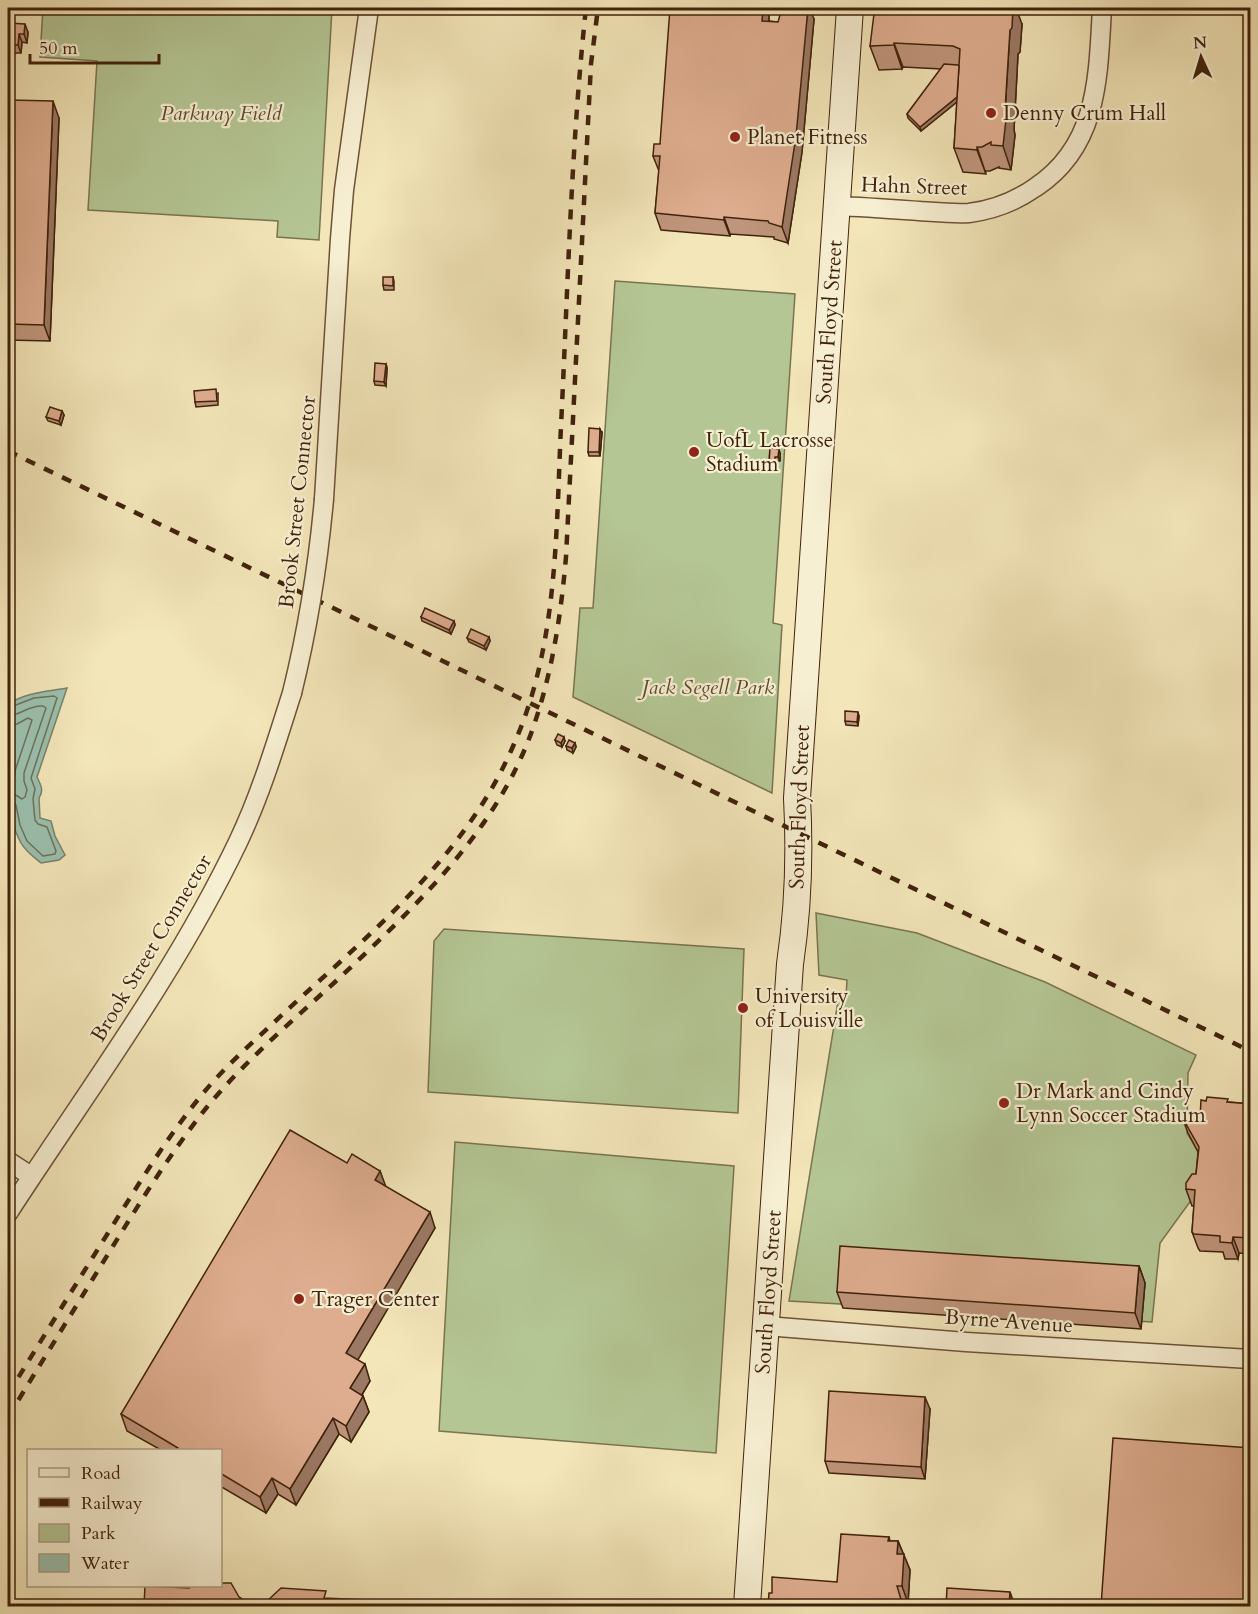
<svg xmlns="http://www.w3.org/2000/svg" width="1258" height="1614" font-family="Cardo,serif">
	<rect width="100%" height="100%" fill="#f3e6b9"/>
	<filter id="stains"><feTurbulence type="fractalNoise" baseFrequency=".00333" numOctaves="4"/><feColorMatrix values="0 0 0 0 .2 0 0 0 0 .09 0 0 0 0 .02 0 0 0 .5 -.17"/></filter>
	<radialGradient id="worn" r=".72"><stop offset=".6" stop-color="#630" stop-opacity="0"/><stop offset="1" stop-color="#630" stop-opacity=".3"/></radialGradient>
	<g fill="#b4c694" stroke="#7a7450" stroke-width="1.5">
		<path d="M43,8H332L319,240L277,237L278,221L88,210L97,61L40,57Z"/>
		<path d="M615,281L795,294L773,623L782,625L772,793L573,697L580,608H593Z"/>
		<path d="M816,913L917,933L1045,982L1196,1055L1188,1073L1187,1133L1211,1173L1160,1243L1152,1322L789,1301L839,995L846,996L847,980L819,975Z"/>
		<path d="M444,929L744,949L738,1113L428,1092L434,941Z"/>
		<path d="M455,1142L734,1166L716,1453L439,1431Z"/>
	</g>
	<path fill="#9bc0ae" stroke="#77816d" stroke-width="1.5" d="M67,688L37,777C41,785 44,791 39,798L40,818L51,821L55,836L65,855L59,860L41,863C34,857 26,852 21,843C0,805 7,746 8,704C28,692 45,692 67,688Z"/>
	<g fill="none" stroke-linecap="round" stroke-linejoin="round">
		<g stroke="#6e715c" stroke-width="1.5">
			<path d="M8,708L34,698L54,696L57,698L31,778L35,789L33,799L35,820L38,824L47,827L56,851L55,854L43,856L27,841L20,825L16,805L12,801H8"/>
			<path d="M8,716C21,715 29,705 43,706L46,708L24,773V781L27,790L25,797L22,799L14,794L8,793"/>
			<path d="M8,725L17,724L28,718L32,720L15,771L14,782L8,784"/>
		</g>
		<defs>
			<g id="street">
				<path d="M837,206C864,207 891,209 919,211C935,212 952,214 969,213C993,210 1016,201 1036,187C1099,145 1098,76 1102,8"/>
				<path d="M324,499L340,239L344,190L369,8"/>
				<path d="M8,1161L31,1176"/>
				<path d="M8,1213C87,1091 175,974 238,842C261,794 276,743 292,693"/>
				<path d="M766,1326L966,1342L1250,1359"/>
			</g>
			<path id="secondary" d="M747,1606L790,964C798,910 800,853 797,798L850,8"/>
		</defs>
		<use href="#street" stroke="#6d5336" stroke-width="21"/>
		<use href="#secondary" stroke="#40220b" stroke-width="28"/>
		<use href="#street" stroke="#f7efd2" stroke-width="18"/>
		<use href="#secondary" stroke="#f7efd2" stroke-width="26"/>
		<g stroke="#40220b" stroke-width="4.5" stroke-dasharray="10 10" stroke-linecap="butt">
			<path d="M8,451L1250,1051"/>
			<path d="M8,1394C41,1341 74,1287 108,1233C140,1182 171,1130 211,1084C234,1058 260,1036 285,1012C371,933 467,855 514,744C558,645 556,532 561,426C568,286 571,146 586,8"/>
			<path d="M8,1417C43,1360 78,1303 113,1246C142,1199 172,1151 207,1107C245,1061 291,1022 335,982C415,907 500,829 535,722C553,668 561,614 566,557L591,64L598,8"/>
		</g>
		<defs>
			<path id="street-bridge" d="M292,693C308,628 318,565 324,499"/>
		</defs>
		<use href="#street-bridge" stroke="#6d5336" stroke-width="21" stroke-linecap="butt"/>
		<use href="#street-bridge" stroke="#f7efd2" stroke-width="18"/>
	</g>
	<g fill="#bf957b" stroke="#40220b" stroke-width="1.5">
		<path d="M769,16V21L778,22L814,19L802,152L788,243L774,239V237L730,234V236L661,230L655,213L659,171L653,156L660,144Z"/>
		<path d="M8,23L28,32L27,43L22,42L21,53H8Z"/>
		<path d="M1022,24L1020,52L1018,54L1014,130L1015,135L1011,170L999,168V167L990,171H985L986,174L963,172L954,148L957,102L921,131L908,118L907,114L941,69L903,67L902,69L879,70L870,46Z"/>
		<path d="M8,100L59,118L50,341L8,340Z"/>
		<path d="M393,277L394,281V290H384L383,285Z"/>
		<path d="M386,364L387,368L386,386L375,385L374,381Z"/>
		<path d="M218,393V405L196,407L195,402Z"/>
		<path d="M62,411L64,415L61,425L48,421L46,417Z"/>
		<path d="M602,433L600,456H589L588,452Z"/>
		<path d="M770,448L780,453V461H776V469H770L769,464Z"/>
		<path d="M421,617L454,621L455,625L451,634L422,621Z"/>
		<path d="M489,637L490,641L486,650L469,642L467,638Z"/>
		<path d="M859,716L858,726L846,725L845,721Z"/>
		<path d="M555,740L565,741L562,747L557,745Z"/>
		<path d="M575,743L576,747L573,753L567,750L566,746Z"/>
		<path d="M1229,1102L1251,1104V1254L1239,1253L1238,1259H1225L1223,1252L1200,1251L1198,1248L1192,1232L1194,1206H1192L1186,1189L1196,1174L1198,1152L1188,1133L1182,1117L1200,1118Z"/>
		<path d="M347,1163L380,1171L385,1186L435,1228L357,1360L370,1381L362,1395L363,1396L369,1412L351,1442L339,1434L296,1505L278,1494L266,1513L220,1486V1450H161L127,1431L121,1414Z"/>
		<path d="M1139,1266L1145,1283L1141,1329L843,1308L837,1292Z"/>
		<path d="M930,1409L925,1479L829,1473L825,1461Z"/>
		<path d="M889,1537L890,1541H898L910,1570L908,1603L903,1602L904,1606H768L837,1582Z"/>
	</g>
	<g fill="#9b7964" stroke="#40220b" stroke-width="1.5">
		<path d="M763,8H765L769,16L768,37L762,21Z"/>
		<path d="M808,8H810L814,19L802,152L788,243L782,227Z"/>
		<path d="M1013,8H1016L1022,24L1020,52L1018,54L1014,130L1015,135L1011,170L1003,146L1010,30Z"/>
		<path d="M25,24L28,32L27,43L24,34Z"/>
		<path d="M19,34L22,42L21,53L18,45Z"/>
		<path d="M894,43L903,67L902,69L894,45Z"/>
		<path d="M967,89L968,93L921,131L920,127Z"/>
		<path d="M53,101L59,118L50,341L44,325Z"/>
		<path d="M977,147L986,174L977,150Z"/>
		<path d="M724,217L730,234V236L724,220Z"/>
		<path d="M386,364L387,368L386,386L384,382Z"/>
		<path d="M62,411L64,415L61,425L59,421Z"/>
		<path d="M600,429L602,433L600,456L599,452Z"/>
		<path d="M779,449L780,453V461L778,457Z"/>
		<path d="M454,621L455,625L451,634L449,630Z"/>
		<path d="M489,637L490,641L486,650L484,646Z"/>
		<path d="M858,712L859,716L858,726L857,722Z"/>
		<path d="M564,737L565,741L562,747L561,743Z"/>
		<path d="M575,743L576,747L573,753L572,748Z"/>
		<path d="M380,1171L386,1187L375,1180Z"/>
		<path d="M430,1212L435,1228L352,1370L346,1353Z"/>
		<path d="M1233,1237L1239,1253L1238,1259L1232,1243Z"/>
		<path d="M1139,1266L1145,1283L1141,1329L1135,1313Z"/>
		<path d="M365,1364L370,1381L356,1405L350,1388Z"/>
		<path d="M363,1396L369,1412L351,1442L346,1426Z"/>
		<path d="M925,1397L930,1409L925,1479L921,1467Z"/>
		<path d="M333,1418L339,1434L296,1505L290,1489Z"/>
		<path d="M272,1478L278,1494L266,1513L260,1497Z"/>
		<path d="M898,1541L910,1570L908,1603L902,1586L897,1554Z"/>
		<path d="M1010,1592L1013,1600L1012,1606H1009Z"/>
	</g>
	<g fill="#dead8f" stroke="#40220b" stroke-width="1.5">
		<path d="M670,8H763L762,21L778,22L782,8H808L796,136L782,227L769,223L768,221L724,217V220L655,213L660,156H653L654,144H660Z"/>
		<path d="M876,8H1013L1012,28L1010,30L1005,110L1007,111L1003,146L991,145V142L982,147H977V150L954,148L960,49L953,46L894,43V45L870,46L874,14H876Z"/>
		<path d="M8,23L25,24L24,34H19L18,45H8Z"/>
		<path d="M944,64L958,65L959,66L957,97L920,127L907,114Z"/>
		<path d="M8,100L53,101L44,325L8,324Z"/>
		<path d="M383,277H393V286L383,285Z"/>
		<path d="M375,363L386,364L384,382L374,381Z"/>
		<path d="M216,389L217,401L195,402L194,391Z"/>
		<path d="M50,407L62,411L59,421L46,417Z"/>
		<path d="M589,428L600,429L599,452H588Z"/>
		<path d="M770,448L779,449L778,457H775L774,465L769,464Z"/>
		<path d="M425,608L454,621L449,630L421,617Z"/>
		<path d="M471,629L489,637L484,646L467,638Z"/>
		<path d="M845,711L858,712L857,722L845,721Z"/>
		<path d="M558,734L564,737L561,743L555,740Z"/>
		<path d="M569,740L575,743L572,748L566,746Z"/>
		<path d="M1207,1097L1228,1099L1227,1102L1251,1104V1238L1233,1237L1232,1243L1220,1242V1236L1194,1234L1192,1232L1195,1190L1186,1189V1183L1192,1174H1196L1199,1147L1182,1117L1200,1118L1201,1100L1206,1101Z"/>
		<path d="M290,1130L347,1163L352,1154L380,1171L375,1180L430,1212L346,1353L365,1364L350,1388L363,1396L346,1426L333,1418L290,1489L272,1478L260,1497L220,1473V1450H176L178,1448L121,1414Z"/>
		<path d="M840,1246L1139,1266L1135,1313L837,1292Z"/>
		<path d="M829,1391L925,1397L921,1467L825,1461Z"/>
		<path d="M1113,1438L1251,1448V1606H1101Z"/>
		<path d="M841,1534L889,1537L888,1541H898L897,1554H904L902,1586H897L903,1606H768L769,1593H772V1577L837,1582Z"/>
		<path d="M220,1583H231L239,1597L250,1604H264L281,1588L326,1591L324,1598L367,1600V1606H144L145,1586L189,1588V1586H220Z"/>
		<path d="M947,1588L1010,1592L1009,1606H946Z"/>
	</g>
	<g fill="#8f2418" stroke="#f7efd2" stroke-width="2">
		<circle cx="991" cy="113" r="6"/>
		<circle cx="735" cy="137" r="6"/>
		<circle cx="694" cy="452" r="6"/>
		<circle cx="743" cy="1008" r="6"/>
		<circle cx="1004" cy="1103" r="6"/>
		<circle cx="299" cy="1299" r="6"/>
	</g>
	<g text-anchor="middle" stroke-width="4.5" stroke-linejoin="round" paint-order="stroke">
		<g font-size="21" font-style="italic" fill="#5d4b2d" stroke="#f7efd2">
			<text x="221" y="120">Parkway Field</text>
			<text x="708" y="694">Jack Segell Park</text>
		</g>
		<g font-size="21" fill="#40220b" stroke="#f7efd2" text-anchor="start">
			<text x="1003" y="120">Denny Crum Hall</text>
			<text x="747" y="144">Planet Fitness</text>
			<text x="706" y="447">UofL Lacrosse<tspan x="706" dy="24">Stadium</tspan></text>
			<text x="755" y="1003">University<tspan x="755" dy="24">of Louisville</tspan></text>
			<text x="1016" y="1098">Dr Mark and Cindy<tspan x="1016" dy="24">Lynn Soccer Stadium</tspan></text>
			<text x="311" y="1306">Trager Center</text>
		</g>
		<g font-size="21" fill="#40220b" stroke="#f7efd2">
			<text transform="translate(914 186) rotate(2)" y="7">Hahn Street</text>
			<text transform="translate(829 322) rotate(-86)" y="7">South Floyd Street</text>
			<text transform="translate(297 502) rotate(-84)" y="7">Brook Street Connector</text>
			<text transform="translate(799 807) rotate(-88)" y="7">South Floyd Street</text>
			<text transform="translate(151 948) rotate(-59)" y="7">Brook Street Connector</text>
			<text transform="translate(768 1292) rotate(-86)" y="7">South Floyd Street</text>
			<text transform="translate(1009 1321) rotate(4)" y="7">Byrne Avenue</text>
		</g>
	</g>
	<rect width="1258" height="1614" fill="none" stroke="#f3e6b9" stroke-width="30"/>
	<rect x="9" y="9" width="1240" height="1596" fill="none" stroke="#40220b" stroke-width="3"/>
	<rect x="15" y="15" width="1228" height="1584" fill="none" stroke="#40220b" stroke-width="1.5"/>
	<rect x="27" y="1449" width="195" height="138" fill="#f7efd2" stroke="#ae9d82" stroke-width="1.5"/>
	<rect x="39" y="1468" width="30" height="9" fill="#f7efd2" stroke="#ae9d82" stroke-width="1.5"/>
	<text x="81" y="1479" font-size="18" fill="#40220b">Road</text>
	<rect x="39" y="1498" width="30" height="9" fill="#40220b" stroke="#ae9d82" stroke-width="1.5"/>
	<text x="81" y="1509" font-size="18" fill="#40220b">Railway</text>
	<rect x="39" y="1524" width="30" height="18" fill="#b4c694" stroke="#ae9d82" stroke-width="1.5"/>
	<text x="81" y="1539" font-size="18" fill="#40220b">Park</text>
	<rect x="39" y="1554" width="30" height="18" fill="#9bc0ae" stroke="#ae9d82" stroke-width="1.5"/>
	<text x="81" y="1569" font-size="18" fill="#40220b">Water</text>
	<g transform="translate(1201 57) rotate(356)" stroke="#f7efd2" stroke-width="4.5" paint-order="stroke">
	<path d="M0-4.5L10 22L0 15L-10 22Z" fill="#40220b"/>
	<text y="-9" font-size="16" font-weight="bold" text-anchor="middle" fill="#40220b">N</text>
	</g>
	<path d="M30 54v9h129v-9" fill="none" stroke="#40220b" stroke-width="3"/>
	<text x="39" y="54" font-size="18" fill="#40220b" stroke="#f7efd2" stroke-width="4.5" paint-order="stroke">50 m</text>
	<rect width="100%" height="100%" filter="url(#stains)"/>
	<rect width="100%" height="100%" fill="url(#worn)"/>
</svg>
